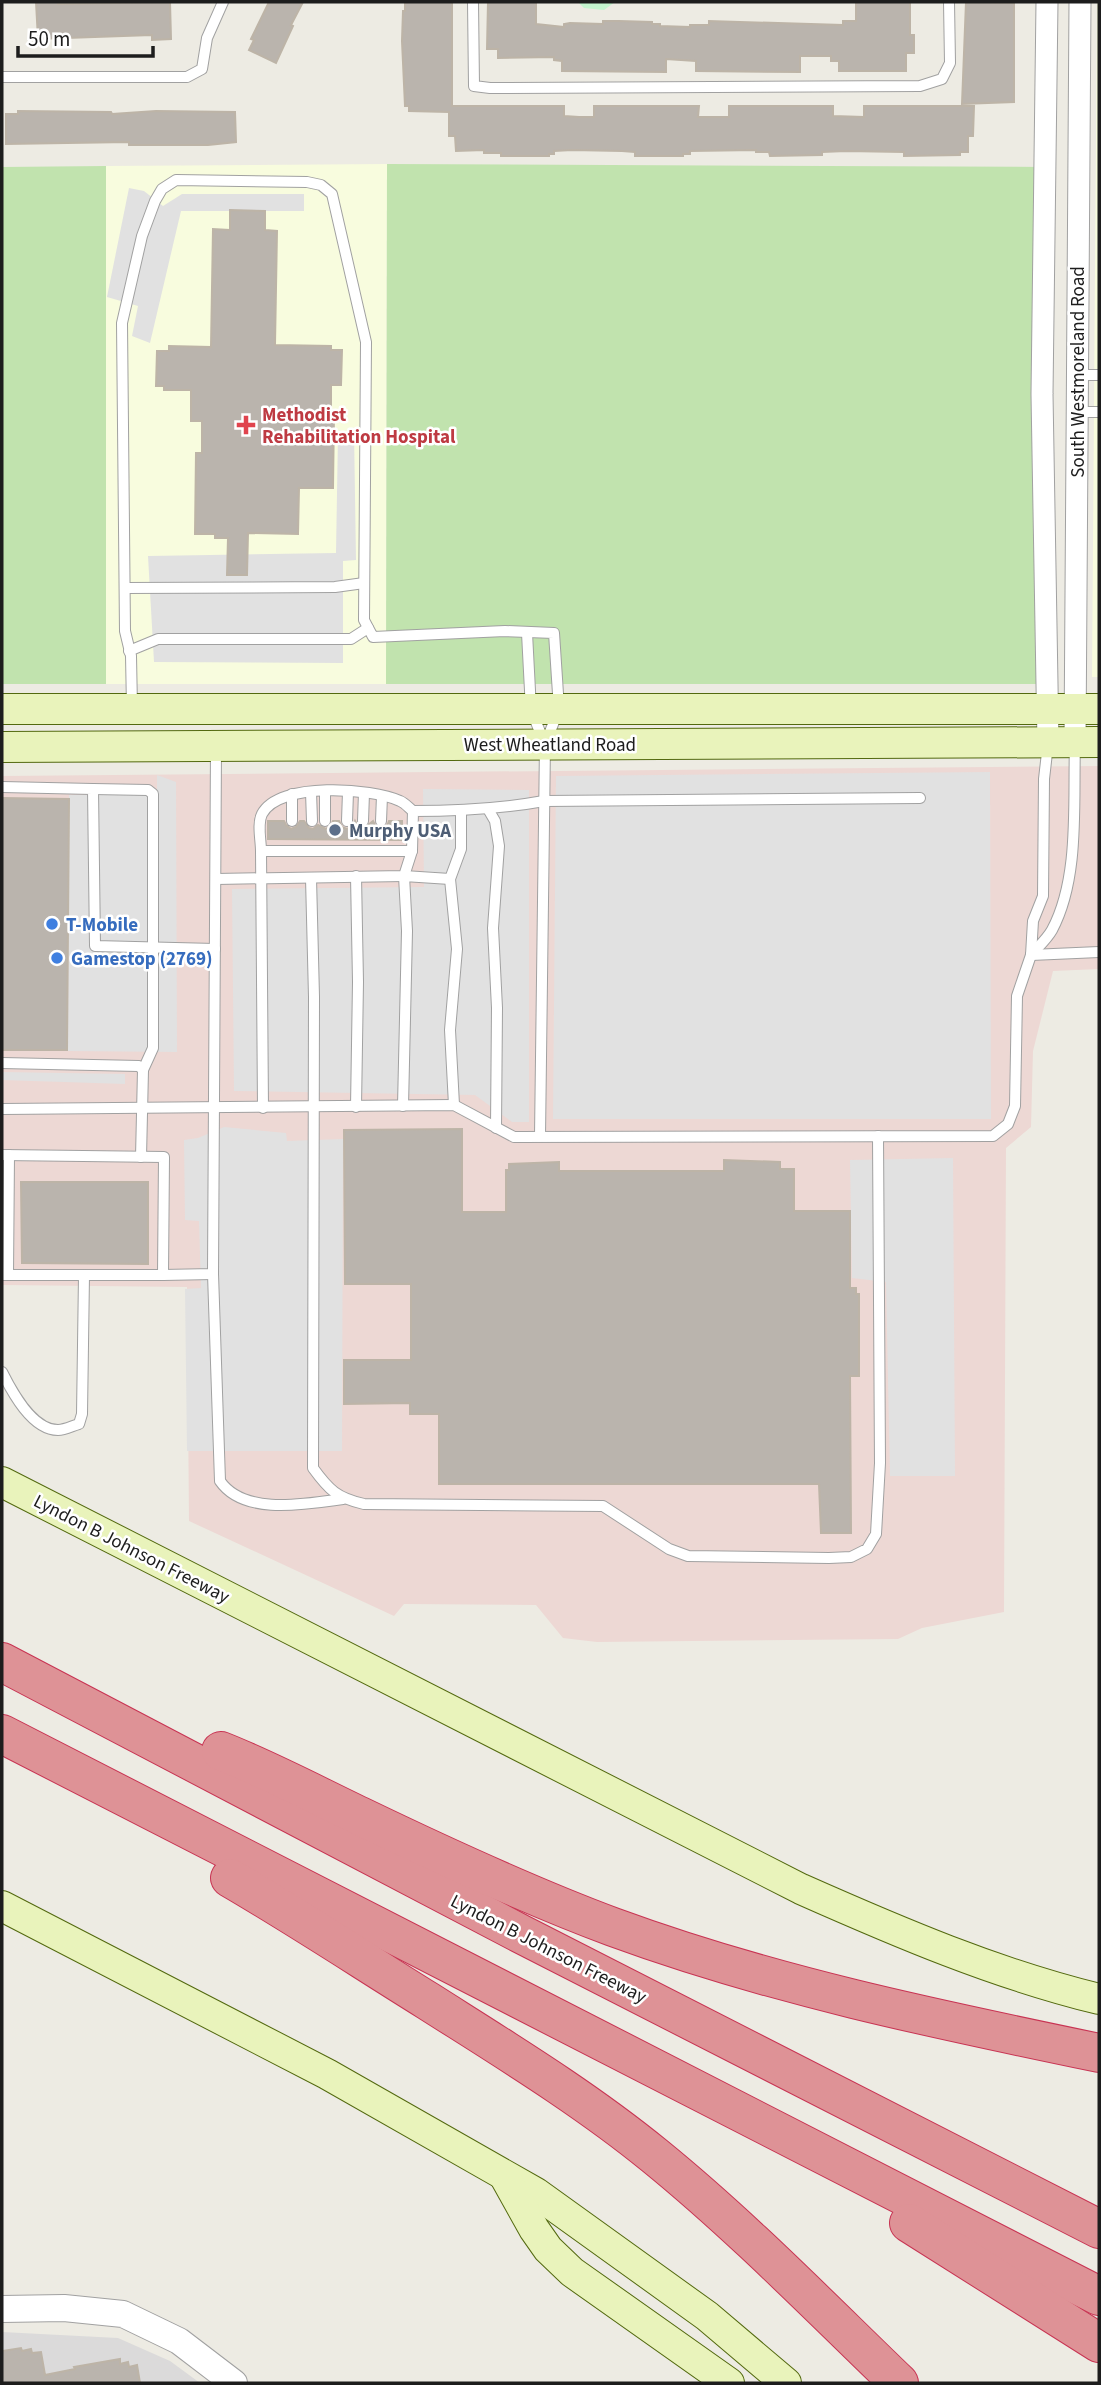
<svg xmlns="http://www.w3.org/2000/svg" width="1101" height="2385" font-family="'Source Sans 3',sans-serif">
	<rect width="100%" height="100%" fill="#edebe3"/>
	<path fill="#dbdada" d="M2,2332L118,2338L170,2361L200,2383H2Z"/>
	<path fill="#edd8d4" d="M1099,766V969L1053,971L1033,1051L1031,1127L1006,1148L1004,1612L922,1628L898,1639L597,1642L563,1638L536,1605L404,1604L394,1616L189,1521L187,1287L2,1285V776Z"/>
	<g fill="#f8fcde">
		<path d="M1097,2H1099V677H1092Z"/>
		<path d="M387,164L386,684H106V166Z"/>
	</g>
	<g fill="#c1e3ae">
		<path d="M387,164L1046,167L1047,684H386Z"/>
		<path d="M106,166V684H2V167Z"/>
	</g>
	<path fill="#c4f4ce" d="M578,2H615L604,10L584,8Z"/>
	<g fill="#e1e1e1">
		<path d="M129,188L144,191L163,206L182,194H304V211H181L150,343L132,336L138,306L107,297Z"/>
		<path d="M354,432L356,560L343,561V663L154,662L148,556L336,553L338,434Z"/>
		<path d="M990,772L991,1119H553L556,776Z"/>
		<path d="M157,775L176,782L177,1052L68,1051L69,795L157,794Z"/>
		<path d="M423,789L529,790V1122H512L475,1095L234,1091L232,889L424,887Z"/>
		<path d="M2,1072L125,1074V1084L2,1080Z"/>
		<path d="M224,1127L286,1133L287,1141L343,1139L342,1451H187L185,1289L201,1288L199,1221L185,1220L184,1140L198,1138Z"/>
		<path d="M953,1158L955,1476H890L886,1282L852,1278L850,1160Z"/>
	</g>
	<g fill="#bab4ad" stroke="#bdb4a7" stroke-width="2">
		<path d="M36,2H58V4L170,2L171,39L152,40V35L38,39Z"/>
		<path d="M269,2H303L291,25L293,26L276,63L249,50L254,40L251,39Z"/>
		<path d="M409,2H452V106H564V116L579,117H594V106H699L698,117H729V106H833V116L864,117V106H974L973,136H968V152H960V155L904,156V152L846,151L822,152V155L770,156L769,152H756V150L690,151V154H683V156H635V152L622,151L572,150L554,151V154H549V156H501V153H484V150L456,151L455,136H449V112L409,111V106H405L402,41L403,11H405V3Z"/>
		<path d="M488,2H536V24L564,27V24L570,23L603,24V21H619L652,22V24H660V26L690,27V25H709V21L843,25V21H856V2H910V35H914V53H906V71H839V61H831V56H800V72L696,71V61L666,59V72L562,71V61L554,60V57L498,58V49H487Z"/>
		<path d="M966,2L1014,3V102L962,104Z"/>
		<path d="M18,111L111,112L112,114L156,111L235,112L236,142L208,145H129V142L6,144V114H18Z"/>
		<path d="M230,210L265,211V230L277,231L275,345L331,346V350H342L341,385H331V413H334L333,488H299L298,534L248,533L247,575H227L228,538H215V534H195L196,453H202V421H191V390H164V386H156L157,351H169V346L211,347L213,229L230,230Z"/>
		<path d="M2,798L69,799L67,1050H2Z"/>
		<path d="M268,821H284L286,825L291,829L296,827L300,821H304L309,828L313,829L318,825L326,829L331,825L333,821H339L342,827L347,829L353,826L355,821L358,827L363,829L373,821L376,827L381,829L387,826L389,821H402V840L268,839Z"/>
		<path d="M462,1129V1212H506V1170H509V1164L559,1162V1171H724V1160L780,1162V1169H794V1211H850V1288H856V1294H859V1376H850L851,1533H821L819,1484H439V1414H410V1403L344,1404V1360H411V1284H345L344,1130Z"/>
		<path d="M21,1182H148V1264L22,1263Z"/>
		<path d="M21,2348L22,2351L31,2349L32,2353L41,2352L45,2375L75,2369L74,2367L120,2359V2364L128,2362L129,2367L137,2365L140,2383H2V2351Z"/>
	</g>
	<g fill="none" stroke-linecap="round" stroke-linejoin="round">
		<defs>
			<g id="service">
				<path d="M473,2L474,86L490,88L920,86L942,79L950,63L949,2"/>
				<path d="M2,77H187L202,69L207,38L223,2"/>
				<path d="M1076,375H1099"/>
				<path d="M1077,412H1099"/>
				<path d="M125,588L335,587L364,583"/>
				<path d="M527,633L531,710L545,744L540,1136"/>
				<path d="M129,651L158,639H351L368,628"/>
				<path d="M132,707L131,656L125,631L122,323L142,236L155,201L162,189L176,180L307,182L321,185L332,194L366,342L364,620L373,637L505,631L554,633L559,709L546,742"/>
				<path d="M2,787L93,789L95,946L215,949"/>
				<path d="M93,789L148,790L153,794V1048L143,1070L141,1157"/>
				<path d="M311,792L312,821"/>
				<path d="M292,794V821"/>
				<path d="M488,809L495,821L499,846L493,928L497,1008L496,1128"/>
				<path d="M325,821V791"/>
				<path d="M347,821L348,792"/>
				<path d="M363,821L364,793"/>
				<path d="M381,821L382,796"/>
				<path d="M261,851C261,840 257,824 262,814C279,781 372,788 400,801C405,803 409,808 413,811"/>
				<path d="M311,878L314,997L313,1468C329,1490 337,1498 364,1504L603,1506L669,1549L688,1556L829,1558L851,1557L867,1549L876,1534L880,1463L878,1136"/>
				<path d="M216,879L404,876L412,851L413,811C458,811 500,809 544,801L920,798"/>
				<path d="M1031,955C1038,947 1047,939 1052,930C1080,878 1073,803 1075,744"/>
				<path d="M1031,955L1099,952"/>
				<path d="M2,1063L139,1066L143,1070"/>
				<path d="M454,1105L450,1030L457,949L450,879L461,849V811"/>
				<path d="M403,1106L407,931L404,876L450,879"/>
				<path d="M356,1107L358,982L356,876"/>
				<path d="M263,1108L261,851H412"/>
				<path d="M2,1109L454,1105L514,1137L993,1136L1008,1124L1015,1106L1017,996L1031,955L1033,921L1043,896L1044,779L1048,744"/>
				<path d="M2,1155L164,1157L163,1275H2"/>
				<path d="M213,1274L220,1481C244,1516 306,1504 343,1499"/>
				<path d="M8,1275L9,1155"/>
				<path d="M163,1275L213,1274L216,747"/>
				<path d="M2,1372C12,1392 32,1430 58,1430C65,1430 72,1426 79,1424L82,1414L84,1275"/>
			</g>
			<g id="minor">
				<path d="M1047,2L1042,394L1048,742"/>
				<path d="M1075,742L1080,2"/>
			</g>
			<path id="tertiary" d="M2,2309L64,2308L123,2314L179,2341L234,2383"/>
			<g id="secondary">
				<path d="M2,709H1099"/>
				<path d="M2,747L1099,742"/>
				<path d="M2,1482L801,1889C898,1932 996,1974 1099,1999"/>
				<path d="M2,1906L327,2074L536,2193L707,2316L786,2383"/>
				<path d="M505,2177L534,2229L548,2249L572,2272L729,2383"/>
			</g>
			<g id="motorway">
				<path d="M2,1662L521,1934L1099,2229"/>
				<path d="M2,1734L1099,2296"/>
				<path d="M221,1751C269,1770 314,1794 360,1816C443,1856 527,1895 613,1927C771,1985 935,2019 1099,2053"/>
				<path d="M230,1878C297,1917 362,1960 428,2001C505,2050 584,2098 655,2156C741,2226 819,2306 899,2383"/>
				<path d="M909,2223L1099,2343"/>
			</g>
		</defs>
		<use href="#service" stroke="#a1a1a1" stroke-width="12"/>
		<use href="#minor" stroke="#a1a1a1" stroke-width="23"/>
		<use href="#tertiary" stroke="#a1a1a1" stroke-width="28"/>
		<use href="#secondary" stroke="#53690f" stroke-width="32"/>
		<use href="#motorway" stroke="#c83453" stroke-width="40"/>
		<use href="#service" stroke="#fff" stroke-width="10"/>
		<use href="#minor" stroke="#fff" stroke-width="21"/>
		<use href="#tertiary" stroke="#fff" stroke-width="26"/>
		<use href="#secondary" stroke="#e9f3bb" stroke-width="30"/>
		<use href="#motorway" stroke="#de9296" stroke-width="38"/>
	</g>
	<path fill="#e0444e" stroke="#fff" stroke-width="2.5" d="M242.5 414.5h7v7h7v7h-7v7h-7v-7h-7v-7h7z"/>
	<circle fill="#5c6f8a" stroke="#fff" stroke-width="2.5" cx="335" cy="830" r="7"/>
	<g fill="#3f7fe0" stroke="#fff" stroke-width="2.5">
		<circle cx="52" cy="924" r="7"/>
		<circle cx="57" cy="958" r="7"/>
	</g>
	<g text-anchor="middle" stroke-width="5" stroke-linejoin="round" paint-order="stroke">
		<g font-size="19" fill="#1d1d1d" stroke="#fff">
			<text transform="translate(1077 372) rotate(-90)" y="7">South Westmoreland Road</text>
			<text x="550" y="751">West Wheatland Road</text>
			<text transform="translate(132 1548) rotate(27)" y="7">Lyndon B Johnson Freeway</text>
			<text transform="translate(549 1948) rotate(27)" y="7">Lyndon B Johnson Freeway</text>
		</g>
		<g font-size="19" font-weight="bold" fill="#be3a42" stroke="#fff" text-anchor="start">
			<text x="262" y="421">Methodist<tspan x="262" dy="22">Rehabilitation Hospital</tspan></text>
		</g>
		<g font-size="19" font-weight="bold" fill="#4e5e75" stroke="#fff" text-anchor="start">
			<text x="349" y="837">Murphy USA</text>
		</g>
		<g font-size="19" font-weight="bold" fill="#366cbe" stroke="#fff" text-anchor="start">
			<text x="66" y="931">T-Mobile</text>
			<text x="71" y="965">Gamestop (2769)</text>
		</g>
	</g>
	<rect width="1101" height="2385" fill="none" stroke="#1d1d1d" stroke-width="7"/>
	<path d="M18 46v10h135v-10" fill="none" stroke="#1d1d1d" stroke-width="3.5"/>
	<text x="28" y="46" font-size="21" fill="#1d1d1d" stroke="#ffffff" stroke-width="5" paint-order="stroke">50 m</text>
</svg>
